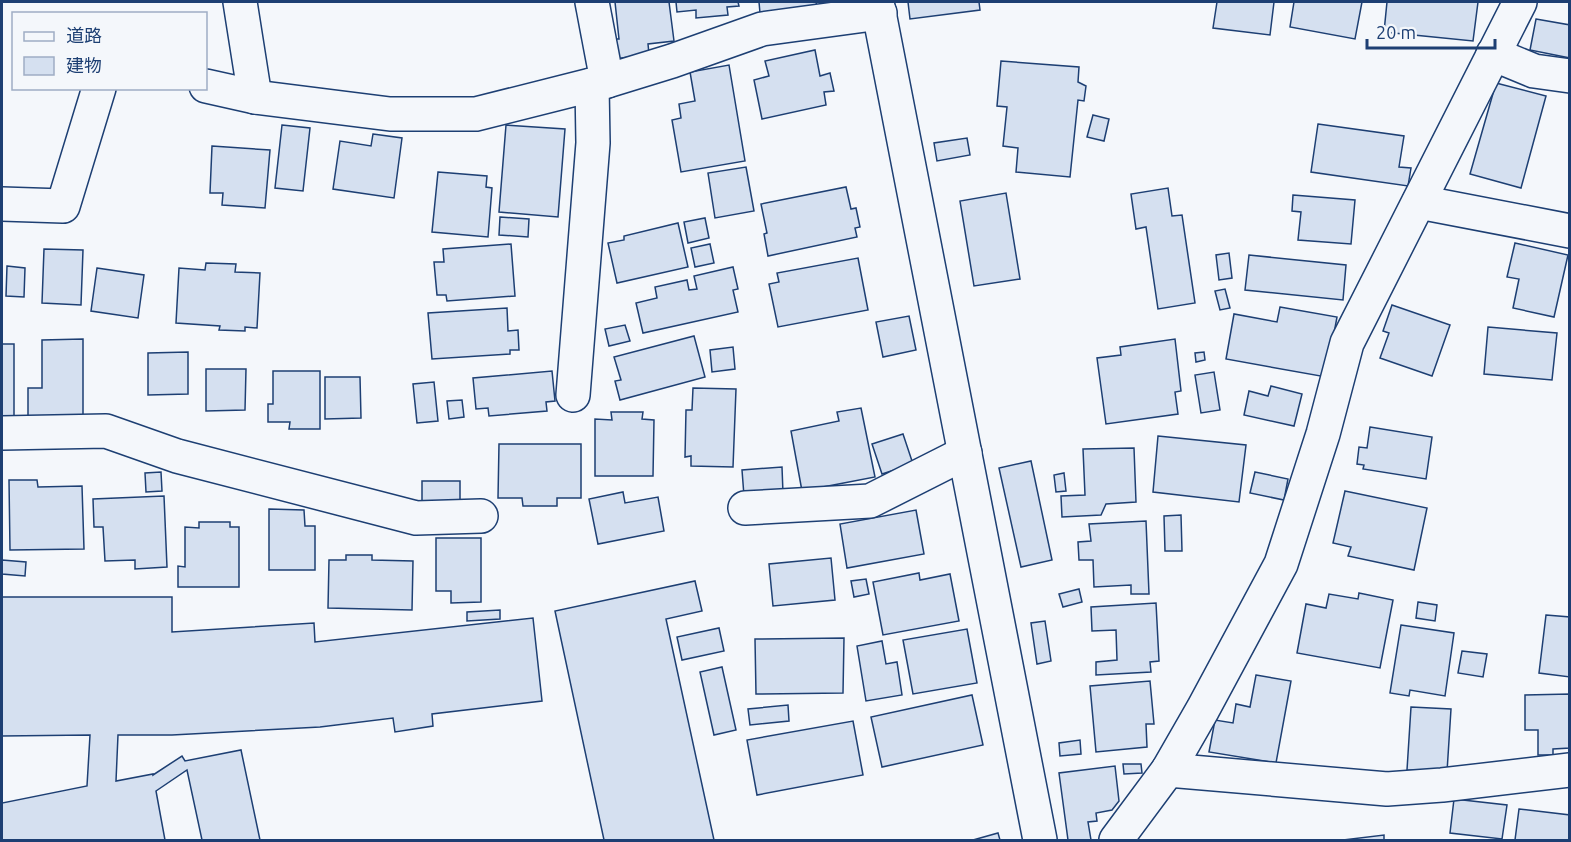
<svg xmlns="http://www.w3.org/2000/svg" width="1571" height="842" font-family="Ubuntu,'Noto Sans JP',sans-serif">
	<rect width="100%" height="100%" fill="#f4f7fb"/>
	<g fill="#d5e0f0" stroke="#1d3f73" stroke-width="1.5">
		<path d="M615,2H669L674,41L648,44L649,54L615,59L613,39H619Z"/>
		<path d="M676,2H738L739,6L727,7L728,15L696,18V10L677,12Z"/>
		<path d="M759,2H816L817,6L760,13Z"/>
		<path d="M908,2H979L980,10L910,19Z"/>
		<path d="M1217,2H1274L1270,35L1213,28Z"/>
		<path d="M1294,2H1362L1355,39L1290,27Z"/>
		<path d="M1387,2H1478L1473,41L1384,32Z"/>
		<path d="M1536,19L1570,25V58L1530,50Z"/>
		<path d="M815,50L820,76L830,73L834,91L824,92L826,105L762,119L754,80L769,76L765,61Z"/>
		<path d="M1001,61L1079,67L1078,82L1086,86L1084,101L1078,100L1070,177L1016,172L1018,148L1003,146L1007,107L997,106Z"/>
		<path d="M729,65L745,161L681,172L672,120L681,118L679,104L695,101L690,72Z"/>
		<path d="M1496,83L1546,96L1521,188L1470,174Z"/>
		<path d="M1093,115L1109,119L1104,141L1087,137Z"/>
		<path d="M1318,124L1404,136L1399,167L1411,168L1408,186L1311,172Z"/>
		<path d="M282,125L310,128L303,191L275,188Z"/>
		<path d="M506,125L565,129L558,217L499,212Z"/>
		<path d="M373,134L402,138L394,198L333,189L340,141L371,146Z"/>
		<path d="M967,138L970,155L937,161L934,143Z"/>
		<path d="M212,146L270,150L265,208L222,205L223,193H210Z"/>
		<path d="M746,167L754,211L715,218L708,173Z"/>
		<path d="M438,172L487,176L486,187L492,188L488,237L432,232Z"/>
		<path d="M846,187L851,209L856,208L860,227L855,228L857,237L768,256L764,234L767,233L761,204Z"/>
		<path d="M1168,188L1172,216L1182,215L1195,303L1158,309L1146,227L1136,229L1131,194Z"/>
		<path d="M1006,193L1020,279L974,286L960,201Z"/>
		<path d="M1293,195L1355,200L1351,244L1298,240L1301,212L1292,211Z"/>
		<path d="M500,217L529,219L528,237L499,235Z"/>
		<path d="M705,218L709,238L688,243L684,222Z"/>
		<path d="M678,223L688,267L617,283L608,243L624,240V236Z"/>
		<path d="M1515,243L1568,255L1554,317L1513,308L1519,279L1507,277Z"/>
		<path d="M511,244L515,296L447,301L446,295H437L434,262H444L443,249Z"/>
		<path d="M710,244L714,263L695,267L691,248Z"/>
		<path d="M44,249L83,250L81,305L42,303Z"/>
		<path d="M1229,253L1232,278L1219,280L1216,255Z"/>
		<path d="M1249,255L1346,265L1343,300L1245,290Z"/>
		<path d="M858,258L868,310L778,327L769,284L779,282L777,273Z"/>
		<path d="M206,263L236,264L235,272L260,273L257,328L245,327V331L219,330L220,326L176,323L179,268L205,270Z"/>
		<path d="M7,266L25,268L24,297L6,296Z"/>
		<path d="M733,267L738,289L733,290L738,312L643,333L636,303L657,298L655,287L687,280L689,290L697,289L694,276Z"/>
		<path d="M97,268L144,275L138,318L91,311Z"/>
		<path d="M1225,289L1230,308L1220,310L1215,291Z"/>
		<path d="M1392,305L1450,325L1432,376L1380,358L1389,333L1383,331Z"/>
		<path d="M1280,307L1337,317L1326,377L1226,359L1234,314L1277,322Z"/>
		<path d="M507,308L508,331L518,330L519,350H510V354L432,359L428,313Z"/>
		<path d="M909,316L916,350L883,357L876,322Z"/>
		<path d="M625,325L630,341L609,346L605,329Z"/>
		<path d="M1488,327L1557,333L1552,380L1484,374Z"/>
		<path d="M694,336L705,377L620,400L615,381L621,380L614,357Z"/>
		<path d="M83,339V417H28V388H42V340Z"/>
		<path d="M1175,339L1181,391L1175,392L1178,414L1106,424L1097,358L1121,355L1120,347Z"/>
		<rect x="2" y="344" width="12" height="76"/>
		<path d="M733,347L735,369L712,372L710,350Z"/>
		<path d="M188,352V394L148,395V353Z"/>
		<path d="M1204,352L1205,360L1196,362L1195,353Z"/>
		<path d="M206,369H246L245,410L206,411Z"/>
		<path d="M273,371H320V429H289L290,422H268V404H273Z"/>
		<path d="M552,371L555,401L546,402L547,411L489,416L488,408L476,409L473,378Z"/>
		<path d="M1214,372L1220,410L1201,413L1195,375Z"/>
		<path d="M325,377H360L361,418L325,419Z"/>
		<path d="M434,382L438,421L417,423L413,384Z"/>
		<path d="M1271,386L1302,394L1294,426L1244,415L1249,391L1268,396Z"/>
		<path d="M693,388L736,389L733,467L691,466V456L685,457L686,410H692Z"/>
		<path d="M462,400L464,417L449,419L447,401Z"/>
		<path d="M861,408L875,477L802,491L791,431L839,421L837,412Z"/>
		<path d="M611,412H643L642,419L654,420L653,476H595V419L612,420Z"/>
		<path d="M1370,427L1432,437L1426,479L1363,469L1364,465L1357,464L1359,447L1367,448Z"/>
		<path d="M903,434L913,464L882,474L872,444Z"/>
		<path d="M1158,436L1246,445L1239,502L1153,492Z"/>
		<path d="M499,444H581V498H557V506H523L522,498H498Z"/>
		<path d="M1134,448L1136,502L1106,504L1101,515L1062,517L1061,496L1085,495L1083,449Z"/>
		<path d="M1031,461L1052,560L1021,567L999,468Z"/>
		<path d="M782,467L783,493L744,496L742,470Z"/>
		<path d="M161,472L162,491L146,492L145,473Z"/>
		<path d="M1255,472L1288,479L1284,500L1250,493Z"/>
		<path d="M1064,473L1066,491L1056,492L1054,475Z"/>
		<path d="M9,480H37L38,487L82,486L84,549L10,550Z"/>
		<rect x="422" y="481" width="38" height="23"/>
		<path d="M1345,491L1427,508L1414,570L1348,556L1351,547L1333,543Z"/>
		<path d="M623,492L625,503L658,497L664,531L598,544L589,499Z"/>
		<path d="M164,496L167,567L135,569V560L105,561L103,527H94L93,499Z"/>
		<path d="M269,509L304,510L305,526H315V570H269Z"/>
		<path d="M916,510L924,554L847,568L840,524Z"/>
		<path d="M1181,515L1182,551H1165L1164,516Z"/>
		<path d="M1146,521L1149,594H1131V585L1094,587L1093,560H1079L1078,542L1091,541L1089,524Z"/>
		<path d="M199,522H230V527H239V587H178V566L185,567V527L199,528Z"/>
		<path d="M436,538H481V602L451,603V591H436Z"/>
		<path d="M346,555H372V560L413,561L412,610L328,608L329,560H346Z"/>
		<path d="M831,558L835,600L773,606L769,564Z"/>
		<path d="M2,560L26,562L25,576L2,574Z"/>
		<path d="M919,573L920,580L950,574L959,621L883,635L873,582Z"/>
		<path d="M866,579L869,594L854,597L851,581Z"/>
		<path d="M695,581L702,611L666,619L714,840H604L555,611Z"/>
		<path d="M1079,589L1082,602L1063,607L1059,594Z"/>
		<path d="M1359,593L1393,600L1380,668L1297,653L1306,604L1326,608L1329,594L1358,599Z"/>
		<path d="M2,597H172V632L314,623L315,642L533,618L542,701L432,714L433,726L395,732L393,718L320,727L172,735H118L116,781L153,774V775L182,756L185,761L241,750L260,840H202L187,770L156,791L165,840H2V803L87,786L90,735L2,736Z"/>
		<path d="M1418,602L1437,605L1435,621L1416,618Z"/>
		<path d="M1156,603L1159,661L1150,662L1151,672L1096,675V662L1117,660L1116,630L1092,631L1091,607Z"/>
		<path d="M500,610V619L467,621V612Z"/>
		<path d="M1546,615L1570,617V677L1539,673Z"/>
		<path d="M1045,621L1051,661L1037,664L1031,623Z"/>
		<path d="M1401,625L1454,633L1445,696L1410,690L1409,696L1390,693Z"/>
		<path d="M719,628L724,651L682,660L677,637Z"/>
		<path d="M967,629L977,683L913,694L903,640Z"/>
		<path d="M844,638L843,693L756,694L755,639Z"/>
		<path d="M882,641L886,664L897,662L902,695L866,701L857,646Z"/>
		<path d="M1462,651L1487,654L1483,677L1458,673Z"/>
		<path d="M722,667L736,730L714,735L700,672Z"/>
		<path d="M1256,675L1291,681L1276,763L1209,752L1215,720L1233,723L1236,704L1250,707Z"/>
		<path d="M1150,681L1154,724H1146L1147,747L1096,752L1090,686Z"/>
		<path d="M1570,694V748L1553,749V755H1538V730H1525V695Z"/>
		<path d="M972,695L983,745L882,767L871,717Z"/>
		<path d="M788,705L789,721L750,725L748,709Z"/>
		<path d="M1411,707L1451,709L1447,772L1407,770Z"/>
		<path d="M853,721L863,775L757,795L747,740Z"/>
		<path d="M1080,740L1081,754L1060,756L1059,743Z"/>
		<path d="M1123,764H1141L1142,773L1124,774Z"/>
		<path d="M1115,766L1119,801L1112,810L1096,813L1097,821L1088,822L1091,840H1068L1059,773Z"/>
		<path d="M1454,799L1507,805L1502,839L1450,833Z"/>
		<path d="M1519,809L1570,815V840H1515Z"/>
		<path d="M998,833L1000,840H973Z"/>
		<path d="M1384,835V840H1343Z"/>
	</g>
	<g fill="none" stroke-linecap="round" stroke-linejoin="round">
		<defs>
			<g id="minor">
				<path d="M240,2L255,97"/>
				<path d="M592,2L607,81"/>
				<path d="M877,2L1040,840"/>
				<path d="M1493,54L1534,71L1570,76"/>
				<path d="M206,86L255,97L390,114H476L607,81L672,61L762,29L880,13"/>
				<path d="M1419,202L1570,231"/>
				<path d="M2,204L63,206L99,88"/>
				<path d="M573,395L593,143L592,85"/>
				<path d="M2,433L106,431L177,456L416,518L481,516"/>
				<path d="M745,508L870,501L965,453"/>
				<path d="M1168,770L1387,789L1442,785L1570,770"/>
				<path d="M1116,840L1168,770L1203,709L1281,564L1323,434L1347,343L1520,2"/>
			</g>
		</defs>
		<use href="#minor" stroke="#1d3f73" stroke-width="36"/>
		<use href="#minor" stroke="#f4f7fb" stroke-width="33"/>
	</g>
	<rect width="1571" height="842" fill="none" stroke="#1d3f73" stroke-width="6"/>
	<rect x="12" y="12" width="195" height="78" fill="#f4f7fb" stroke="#9eadc5" stroke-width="1.5"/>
	<rect x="24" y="32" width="30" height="9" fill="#f4f7fb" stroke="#9eadc5" stroke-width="1.5"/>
	<text x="66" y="42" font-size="18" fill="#1d3f73">道路</text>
	<rect x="24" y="57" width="30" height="18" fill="#d5e0f0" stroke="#9eadc5" stroke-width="1.5"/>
	<text x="66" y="72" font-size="18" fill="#1d3f73">建物</text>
	<path d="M1367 39v9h128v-9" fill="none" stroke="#1d3f73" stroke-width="3"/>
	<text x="1376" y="39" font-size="18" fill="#1d3f73" stroke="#f4f7fb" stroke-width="4.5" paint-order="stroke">20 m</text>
</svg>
